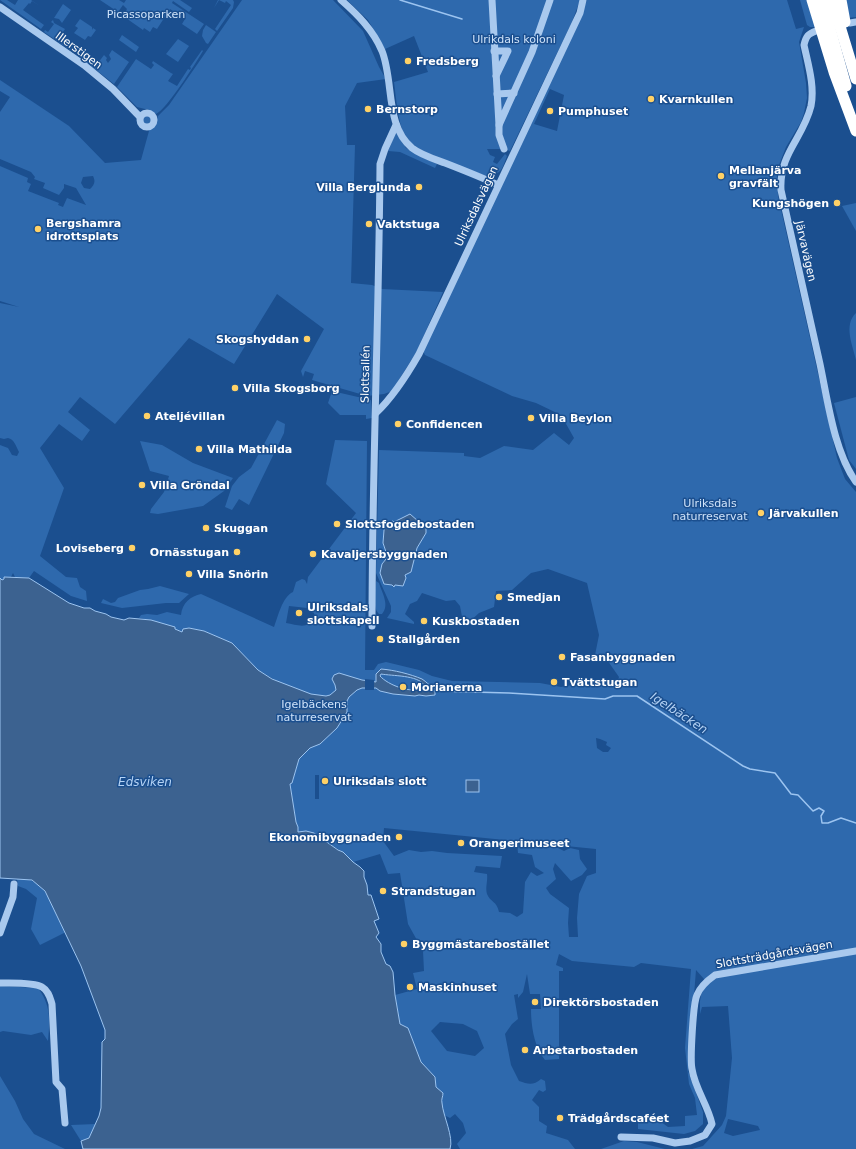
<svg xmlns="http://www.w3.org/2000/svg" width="856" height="1149" font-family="'DejaVu Sans',sans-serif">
	<rect width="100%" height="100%" fill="#1b4f8f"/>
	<g fill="#2e69ad" fill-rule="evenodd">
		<path d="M0,0H7L15,5L18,0H31L40,6L32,1L30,4L29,3L23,10L44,25L41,29Z"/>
		<path d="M100,0H119L124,3L126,0H180L192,8L189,12L173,1L172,3L204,24L197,34L182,24L185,19L170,9L157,29L153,27L150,32L144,28L143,30L123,16L127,9L123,5L118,12Z"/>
		<path d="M218,0H233L234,2L233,8L217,31L215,29L231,5L226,1L225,3L219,0L214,8Z"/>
		<path d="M242,0H333L363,31L379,67L386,79L357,83L345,106L347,145H355L351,283L372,285L382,289L443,292L417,351L392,391L384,394L367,396L312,380L314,374L305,371L303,377L301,371L324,329L277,294L234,364L189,338L115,424L80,397L68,412L90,430L82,441L59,424L40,448L64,488L40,556L66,577L77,578L80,587L86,591L87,601L71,596L34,571L29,578L15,577L13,573L11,577H6L2,580L0,578V445L8,448L12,455L17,456L19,452C16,446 14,439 8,438L4,439L0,438V303L19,307L0,301V166L28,178L27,182L31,184L28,191L59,203L58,205L63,207L67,198L86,205L76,188L64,184V188L59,195L43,188L45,183L34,179L35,177L31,172L0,159V112L10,97L0,91V80L69,126L105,163L141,160L149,131L148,130L154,127L158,116L169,105ZM93,176C96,182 94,185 90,189L84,188L81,183L83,177Z"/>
		<path d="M347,0H580L572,22L510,151L504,149H487L490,155L495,157L493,162L497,164L505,154L507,156C502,169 502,174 487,176C470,170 412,151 405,137C398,123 396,97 394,82L428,72L414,36L385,49L368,20Z"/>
		<path d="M587,0H787L796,29L804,27L799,42L806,83L807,98L804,113L801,122L786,147L777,170L778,196L837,458L845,479L856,492V1149H692L703,1146L722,1125L726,1116L732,1058L728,1006L702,1007L700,1014V1001L704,979L696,970L688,1071L703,1112V1124L695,1131L684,1134L638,1129V1123L657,1119L668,1127L685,1126V1116L697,1115L695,1098L689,1084L685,1048L691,969L641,963L634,967L572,961L559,954L556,965L563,968V971H559V1059L545,1060C534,1047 531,1026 531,1009H541L540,994H530L527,974L523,992L518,998V994L514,995L518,1019L512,1024L505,1034L511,1065L519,1081C528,1084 533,1086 541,1079L545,1081L546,1090L543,1092L539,1090L532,1100L539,1107V1121L547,1126L546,1133L568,1140L575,1149H460L457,1144L466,1133L463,1123L455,1114L450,1118L444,1115L441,1101L443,1097L436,1087L435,1077L421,1062L408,1028L400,1024L395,995L417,989L413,973L424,971L423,951L408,924L400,873L388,874L380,854L353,862L343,852L306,831L298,833V827L296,822L290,784L292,783L299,759L275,680L258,670L232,643L204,631L189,628L183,632L151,620L139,618L141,615L147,614L157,615L167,612L181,615C182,603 191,596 201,594L274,627C278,617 282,597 293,592L296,582L302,579L305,580L307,584L308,577L356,513L326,484L335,440L367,441L365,670H374L378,664L386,662L419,670L432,676L452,681L540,683L561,687L590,682L617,683L619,677L605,657L595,655L599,635L587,583L548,569L531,573L512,590L496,591L494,607L479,613L468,623L463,622L460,606L455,600L446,601L422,593L417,601L410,604L405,614L414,622V624L387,618L391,612V606L376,573L379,450L464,453V456L480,458L504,446L533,450L554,433L569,445L574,438L561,415L536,403L512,396L425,355L423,351ZM550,89L564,95L557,131L534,124ZM384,530L426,533L417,548L411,572L405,575L394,587L392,586L382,564C390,554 385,554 383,543C383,539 384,534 384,530ZM289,606L307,608L309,611L314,613L315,617C308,630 298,625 286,623ZM596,738L600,739L607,742L606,745L611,748L608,752H603L597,748ZM315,775H319V799H315ZM384,828L596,849V873L587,876L579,894L577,918L578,937H569L568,923L569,908L550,894L546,888L556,879L553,869L555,863L571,881L582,875L587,869L580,859L579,850L570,848L564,851L556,847H543L517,843L518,853L532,855L535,867L544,873L537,876L531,872L525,882L523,913L517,917L510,913L499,912C497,901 490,902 487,894C485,888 488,881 487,874L474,872L476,866L500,868L502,856L447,853L432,851L421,852L409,850L394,856L383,841ZM440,1022L463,1024L477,1031L484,1048L475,1056L447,1051L431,1031ZM728,1119L758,1126L760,1130L733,1136L724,1133Z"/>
		<path d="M800,0H807L815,27H810L807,25Z"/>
		<path d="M845,0H856V17L848,18Z"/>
		<path d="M63,4L71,10L62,23L59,19L54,18Z"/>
		<path d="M80,19L92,27V30L93,28L96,30L91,37L88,36L85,40L74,33L78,28L75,26Z"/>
		<path d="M53,20L54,23L65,29L57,41L44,32L45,30L48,32L54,24L51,22Z"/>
		<path d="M206,25L216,32L208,44L206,43L202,36L203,30Z"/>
		<path d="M122,35L139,47L136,52L119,40Z"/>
		<path d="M60,38L73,47L70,50L58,42Z"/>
		<path d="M178,39L189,46L178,62L166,54Z"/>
		<path d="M112,50L129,62L114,84L77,55L81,52L98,63L104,55L107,58L106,60L108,63L111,59L109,55Z"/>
		<path d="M202,50L203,51C195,64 167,109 156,114L149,110L137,107L117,87L136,59L151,69L154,65L152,63L153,61L171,73L173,74L168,81L177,86L188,69L190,70L191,68L190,67Z"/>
		<circle cx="147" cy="120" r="5"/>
		<path d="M396,132L406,148L437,164L435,168L400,152L388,151Z"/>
		<path d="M856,203V231L842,206Z"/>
		<path d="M856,313V360C853,346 843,325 856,313Z"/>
		<path d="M332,391L371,400L372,418L366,419V415H340L328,403Z"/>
		<path d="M856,397V469L849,460L834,403Z"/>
		<path d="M277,420L285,424L284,433L249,505L239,499L232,510L225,507L232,486L239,477L251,468Z"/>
		<path d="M140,441L162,445L193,463L233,478L224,491L203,506L158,514L150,513L151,509L164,492L169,476L150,471Z"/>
		<path d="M376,581L379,583C382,593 390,605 382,614H379C372,607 375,591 376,581Z"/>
		<path d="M160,586L189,594L179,603H166L122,608L101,603L103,599L111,603L115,602L118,598L140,590L148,589Z"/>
		<path d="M17,879C50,876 51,913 66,932L40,945L31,929L37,898L26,889L18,886Z"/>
		<path d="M0,986L38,988C51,1005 50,1020 48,1041L42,1032L31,1035L3,1031L0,1032Z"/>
		<path d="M0,1076L15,1101L23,1119L34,1134L65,1149H0Z"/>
		<path d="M96,1124L89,1138L81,1141L71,1125Z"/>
		<path d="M624,1141L637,1142L665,1149H601Z"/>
	</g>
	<g fill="#3c6290" stroke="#9cc4f0" fill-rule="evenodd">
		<path d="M410,514L426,528V533L417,548L411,572L405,575L406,578L403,586L395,585L394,587L392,585L384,584L380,573L382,564L386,559L387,555L383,543L384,530L387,523L393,521L394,522Z"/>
		<path d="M4,577L29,578L69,603L84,608H90L95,611L106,614L111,617L124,620L129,618L151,620L175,627V629L182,632L183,629L189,628L204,631L232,643L258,670L272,679L311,694L326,696L330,695L336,690L335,685L332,679L334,675L339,673L362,680L376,682V674L381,669C394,670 410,674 422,679C427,682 429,686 435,688V695L426,696L419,695L415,696L393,694L380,691L376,688H362L357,690L349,697L347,701V712L337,728L320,744L310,748L299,759L292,783L290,784L296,822L298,827V832L306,831L314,833L338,850L343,852L353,862L360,867L364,871V877L367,885L368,895H371L379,919L374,921L379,933L376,937L381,944V952L386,964L390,966L393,972L395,995L400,1024L408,1028L421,1062L435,1077L436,1087L443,1093C443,1097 441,1099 442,1103C443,1116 454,1137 450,1149H83L81,1141L89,1138L99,1116L101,1108L102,1042L105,1039V1030L81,966L45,891L32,880L0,878V578L2,580L4,579ZM381,674C392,676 418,675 424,685L423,688C411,694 388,685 380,676Z"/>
		<rect x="466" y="780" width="13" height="12"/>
	</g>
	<path fill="#1b4f8f" d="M374,674V690H365V679L374,680Z"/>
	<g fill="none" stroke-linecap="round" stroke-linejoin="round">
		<g stroke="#9cc4f0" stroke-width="1.5">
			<path d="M400,0L462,19"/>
			<path d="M434,691L509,693L605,699L613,696H637L743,766L750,769L775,773L791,794L798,795L813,811L819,808L824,811L821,816L822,823H828L841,818L856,823"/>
		</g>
		<g stroke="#a9c9ee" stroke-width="7">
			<path d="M341,0C358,15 373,30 382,51C394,81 385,126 412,148C421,155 434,159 445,163C463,170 481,177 498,185"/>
			<path d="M492,0L499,125L532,52L550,0"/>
			<path d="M0,7L84,65L113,89L140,117"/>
			<path d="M850,23L856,22"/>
			<path d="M816,31C808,34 806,36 804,45C808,64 815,86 811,106C803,139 779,153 781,190C794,248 807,306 820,364C828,402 834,451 856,482"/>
			<path d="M494,51H508L496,76"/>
			<path d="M497,94L514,93"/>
			<circle cx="147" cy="120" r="7"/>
			<path d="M499,125V135L504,149"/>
			<path d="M376,413C394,396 407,375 419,354L580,13L583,0"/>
			<path d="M372,626C372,472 379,318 380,164L385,149L396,125"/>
			<path d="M0,933L13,897L14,884"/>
			<path d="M0,983C11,983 34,982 42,987C49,991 50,998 52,1004L56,1082L62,1089L65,1123"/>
			<path d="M621,1137L653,1138L675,1143L690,1141L705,1135L712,1124C708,1105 695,1089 692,1069C690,1060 693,1003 697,995C700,987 708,980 715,975L856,951"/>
		</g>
		<g stroke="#fff" stroke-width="11">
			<path d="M812,0L834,72L856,131"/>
			<path d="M822,0L846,86"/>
			<path d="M832,0L856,79"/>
			<path d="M841,0L845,22"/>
		</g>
	</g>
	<g fill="#ffd166" stroke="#1b4f8f" stroke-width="1.5">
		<circle cx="408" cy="61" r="4"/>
		<circle cx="651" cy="99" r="4"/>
		<circle cx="368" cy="109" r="4"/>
		<circle cx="550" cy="111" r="4"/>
		<circle cx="721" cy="176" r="4"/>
		<circle cx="419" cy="187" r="4"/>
		<circle cx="837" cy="203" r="4"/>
		<circle cx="369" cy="224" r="4"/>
		<circle cx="38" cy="229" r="4"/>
		<circle cx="307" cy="339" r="4"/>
		<circle cx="235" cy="388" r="4"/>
		<circle cx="147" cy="416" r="4"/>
		<circle cx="531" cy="418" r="4"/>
		<circle cx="398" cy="424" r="4"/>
		<circle cx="199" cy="449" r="4"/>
		<circle cx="142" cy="485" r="4"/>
		<circle cx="761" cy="513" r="4"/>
		<circle cx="337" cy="524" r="4"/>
		<circle cx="206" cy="528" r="4"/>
		<circle cx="132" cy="548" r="4"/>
		<circle cx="237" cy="552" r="4"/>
		<circle cx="313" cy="554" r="4"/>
		<circle cx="189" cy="574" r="4"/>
		<circle cx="499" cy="597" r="4"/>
		<circle cx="299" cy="613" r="4"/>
		<circle cx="424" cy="621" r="4"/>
		<circle cx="380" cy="639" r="4"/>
		<circle cx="562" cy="657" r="4"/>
		<circle cx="554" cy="682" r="4"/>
		<circle cx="403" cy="687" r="4"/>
		<circle cx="325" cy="781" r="4"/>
		<circle cx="399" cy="837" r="4"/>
		<circle cx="461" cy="843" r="4"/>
		<circle cx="383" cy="891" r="4"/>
		<circle cx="404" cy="944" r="4"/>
		<circle cx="410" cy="987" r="4"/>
		<circle cx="535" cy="1002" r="4"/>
		<circle cx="525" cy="1050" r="4"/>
		<circle cx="560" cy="1118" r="4"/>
	</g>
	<g text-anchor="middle" stroke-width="3" stroke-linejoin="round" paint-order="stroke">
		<g font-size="11" fill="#cfe3fa" stroke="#1b4f8f">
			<text x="146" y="18">Picassoparken</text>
			<text x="514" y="43">Ulrikdals koloni</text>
			<text x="710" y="507">Ulriksdals<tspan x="710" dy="13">naturreservat</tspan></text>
			<text x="314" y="708">Igelbäckens<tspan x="314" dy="13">naturreservat</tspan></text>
		</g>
		<g font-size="11" fill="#fff" stroke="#1b4f8f">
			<text transform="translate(79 50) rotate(36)" y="4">Illerstigen</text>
			<text transform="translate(476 206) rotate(-65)" y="4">Ulriksdalsvägen</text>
			<text transform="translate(806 251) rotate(77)" y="4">Järvavägen</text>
			<text transform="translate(365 374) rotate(-89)" y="4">Slottsallén</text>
			<text transform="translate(774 954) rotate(-10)" y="4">Slottsträdgårdsvägen</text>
		</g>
		<g font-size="11" font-weight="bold" fill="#fff" stroke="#1b4f8f" text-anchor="start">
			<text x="416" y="65">Fredsberg</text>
			<text x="659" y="103">Kvarnkullen</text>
			<text x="376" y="113">Bernstorp</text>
			<text x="558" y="115">Pumphuset</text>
			<text x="729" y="174">Mellanjärva<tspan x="729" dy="13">gravfält</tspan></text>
			<text x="411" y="191" text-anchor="end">Villa Berglunda</text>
			<text x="829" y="207" text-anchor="end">Kungshögen</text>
			<text x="46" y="227">Bergshamra<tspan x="46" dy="13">idrottsplats</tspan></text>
			<text x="377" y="228">Vaktstuga</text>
			<text x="299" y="343" text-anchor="end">Skogshyddan</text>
			<text x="243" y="392">Villa Skogsborg</text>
			<text x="155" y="420">Ateljévillan</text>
			<text x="539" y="422">Villa Beylon</text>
			<text x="406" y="428">Confidencen</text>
			<text x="207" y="453">Villa Mathilda</text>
			<text x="150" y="489">Villa Gröndal</text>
			<text x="769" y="517">Järvakullen</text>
			<text x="345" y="528">Slottsfogdebostaden</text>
			<text x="214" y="532">Skuggan</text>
			<text x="124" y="552" text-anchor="end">Loviseberg</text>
			<text x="229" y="556" text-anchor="end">Ornässtugan</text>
			<text x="321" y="558">Kavaljersbyggnaden</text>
			<text x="197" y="578">Villa Snörin</text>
			<text x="507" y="601">Smedjan</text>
			<text x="307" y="611">Ulriksdals<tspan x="307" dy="13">slottskapell</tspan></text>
			<text x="432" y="625">Kuskbostaden</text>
			<text x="388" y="643">Stallgården</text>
			<text x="570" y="661">Fasanbyggnaden</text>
			<text x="562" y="686">Tvättstugan</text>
			<text x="411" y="691">Morianerna</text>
			<text x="333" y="785">Ulriksdals slott</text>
			<text x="391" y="841" text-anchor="end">Ekonomibyggnaden</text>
			<text x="469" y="847">Orangerimuseet</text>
			<text x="391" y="895">Strandstugan</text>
			<text x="412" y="948">Byggmästarebostället</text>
			<text x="418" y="991">Maskinhuset</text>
			<text x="543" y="1006">Direktörsbostaden</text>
			<text x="533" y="1054">Arbetarbostaden</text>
			<text x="568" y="1122">Trädgårdscaféet</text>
		</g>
		<g font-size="12" font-style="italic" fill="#b5d3f5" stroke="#1b4f8f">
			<text transform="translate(679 713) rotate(33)" y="4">Igelbäcken</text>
			<text x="145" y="786">Edsviken</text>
		</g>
	</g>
</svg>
